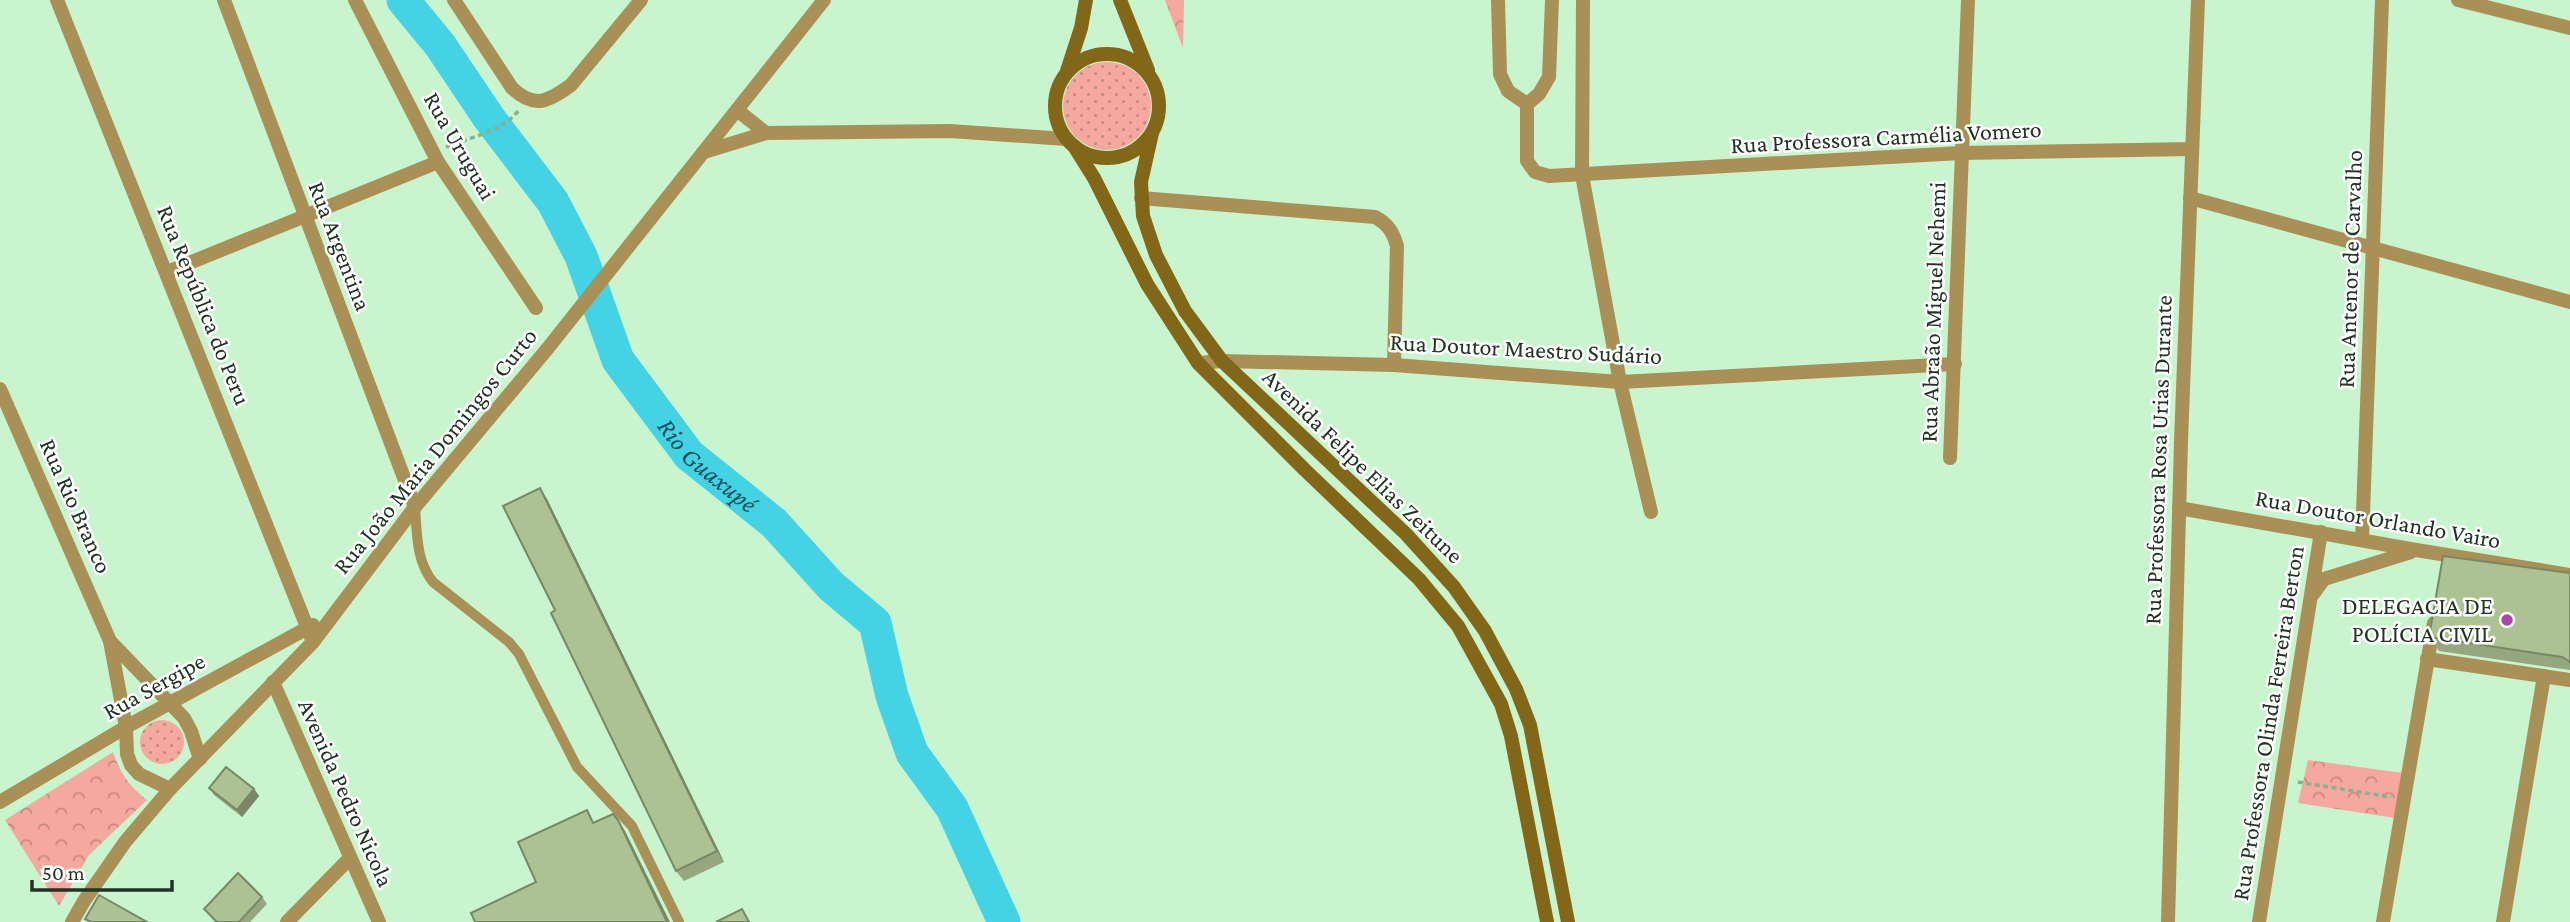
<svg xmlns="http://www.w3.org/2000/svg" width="2570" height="922" font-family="'Crimson Pro',serif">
	<defs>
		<pattern id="grass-dots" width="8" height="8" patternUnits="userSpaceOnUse" patternTransform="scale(1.75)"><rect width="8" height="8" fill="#f5a89e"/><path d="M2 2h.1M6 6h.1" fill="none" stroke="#c68a81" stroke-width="1.8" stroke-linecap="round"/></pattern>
		<pattern id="park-crowns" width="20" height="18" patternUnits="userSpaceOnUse" patternTransform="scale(1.75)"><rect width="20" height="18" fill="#f5a89e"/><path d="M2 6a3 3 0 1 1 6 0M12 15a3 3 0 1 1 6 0" fill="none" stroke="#c68a81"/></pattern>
	</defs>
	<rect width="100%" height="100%" fill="#c8f5cd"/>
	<g fill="url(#grass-dots)">
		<circle cx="1107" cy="106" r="44"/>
		<circle cx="162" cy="742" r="22"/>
	</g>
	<g fill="url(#park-crowns)">
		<path d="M1165,0H1184L1183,48Z"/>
		<path d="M113,752C120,773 129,786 147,800L89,855L59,906L5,820Z"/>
		<path d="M2308,760L2403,773L2395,818L2298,803Z"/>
	</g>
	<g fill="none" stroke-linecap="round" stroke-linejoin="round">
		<path stroke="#44d2e5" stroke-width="33" id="s1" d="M403,0L440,45L489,118L553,202L581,256L618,360L689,455L774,523L831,586L875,623L892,696L912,753L952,808L1004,922"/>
		<g stroke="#8caf90" stroke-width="3.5" stroke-dasharray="5 3.5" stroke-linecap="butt">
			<path d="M446,147C469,138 503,131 519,110"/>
			<path d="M2298,782L2391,797"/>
		</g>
		<path stroke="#a89057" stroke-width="10" d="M415,507C417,533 416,561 433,582L509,642L519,654L577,767L632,826L679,922"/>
		<g stroke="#a89057" stroke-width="14">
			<path d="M57,0L313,642"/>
			<path d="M224,0L415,507"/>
			<path d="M355,0L438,162L536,308"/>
			<path d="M454,0L512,88C534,109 548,102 571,85L641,0"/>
			<path d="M1498,0L1500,74L1508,91L1527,104"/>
			<path d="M1583,0L1582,175L1620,382L1651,512"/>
			<path d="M2458,0L2570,28"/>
			<path d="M1527,104V161L1535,172L1549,176L1961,153L2192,149"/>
			<path d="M1527,104L1539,94L1549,77L1552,0"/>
			<path d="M737,110L766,133"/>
			<path d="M704,152L766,133L950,131L1066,139"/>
			<path d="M1141,198L1375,217C1388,224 1393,232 1397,246L1394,365"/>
			<path d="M2190,198L2570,302"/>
			<path d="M167,272L438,162"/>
			<path d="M1198,363L1222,361L1394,365L1620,382L1955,364"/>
			<path d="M0,389L110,641L126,727L127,754L131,765L139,774L170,789"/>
			<path d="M1950,458L1968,0"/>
			<path d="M2179,508L2416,550L2570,575"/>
			<path d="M2362,540L2382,0"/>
			<path d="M2313,594L2324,579L2411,552"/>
			<path d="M110,641L184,718L191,731L200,759"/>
			<path d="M2427,659L2570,680"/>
			<path d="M273,682L379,922"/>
			<path d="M0,802L126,727L313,625"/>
			<path d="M72,922L84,901L125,842L170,789L313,642L415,507L548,348L824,0"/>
			<path d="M287,922L349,859"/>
			<path d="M2168,922L2181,441L2198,0"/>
			<path d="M2259,922L2321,532"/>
			<path d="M2383,922L2434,623"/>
			<path d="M2503,922L2544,676"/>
		</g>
		<g stroke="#826718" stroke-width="14">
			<path d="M1120,0L1148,70"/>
			<circle cx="1107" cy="106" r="52"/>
			<path d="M1067,71L1081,28L1086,0"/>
			<path d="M1152,133L1141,182L1143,216L1156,255L1185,311L1222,361L1406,534L1454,587L1485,631L1516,689L1530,725L1568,922"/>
			<path d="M1074,146L1094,178L1147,284L1198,363L1305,470L1419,579L1458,626L1501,704L1511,736L1547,922"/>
		</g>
	</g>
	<g fill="#94a77e">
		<path d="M547,499L724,862L684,881L676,871L555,610Z"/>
		<path d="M2570,573V670L2439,651L2429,637Z"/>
		<path d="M209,788L254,789L259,796L242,817L214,795Z"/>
		<path d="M262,897L267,904L250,922H215L204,909Z"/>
	</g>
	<g fill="#788866">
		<path d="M540,488L547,499L724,862L717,851Z"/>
		<path d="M254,789L259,796L242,817L237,810Z"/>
		<path d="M618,820L625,831L670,922H667Z"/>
	</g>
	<g fill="#acc292" stroke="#788866" stroke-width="2">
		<path d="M540,488L717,851L676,871L551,613L555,610L503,506Z"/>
		<path d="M2443,556L2570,573V662L2562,657L2429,637Z"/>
		<path d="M226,767L254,789L237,810L209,788Z"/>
		<path d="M587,810L593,823L613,814L618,820L667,922H475L471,913L536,882L518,842Z"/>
		<path d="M238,873L262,897L239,922H217L204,909Z"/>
		<path d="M99,895L147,922H91L85,919Z"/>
		<path d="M742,909L749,922H716Z"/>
	</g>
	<circle fill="#ac47ab" stroke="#fff" stroke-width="2.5" cx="2507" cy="620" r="7"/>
	<g text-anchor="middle" stroke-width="5" stroke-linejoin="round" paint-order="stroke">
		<g font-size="24" fill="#223424" stroke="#fff">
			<text transform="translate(1886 137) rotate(-3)" y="8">Rua Professora Carmélia Vomero</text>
			<text transform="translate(460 146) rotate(60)" y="8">Rua Uruguai</text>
			<text transform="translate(340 246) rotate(69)" y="8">Rua Argentina</text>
			<text transform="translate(2350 269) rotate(-88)" y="8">Rua Antenor de Carvalho</text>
			<text transform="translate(204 305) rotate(68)" y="8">Rua República do Peru</text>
			<text transform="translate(1933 312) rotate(-88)" y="8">Rua Abraão Miguel Nehemi</text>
			<text transform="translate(1526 349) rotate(3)" y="8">Rua Doutor Maestro Sudário</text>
			<text transform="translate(435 451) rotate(-51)" y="8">Rua João Maria Domingos Curto</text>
			<text transform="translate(2158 460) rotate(-88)" y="8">Rua Professora Rosa Urias Durante</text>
			<text transform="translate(1363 466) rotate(44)" y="8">Avenida Felipe Elias Zeitune</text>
			<text transform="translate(76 506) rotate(66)" y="8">Rua Rio Branco</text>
			<text transform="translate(2378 519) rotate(10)" y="8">Rua Doutor Orlando Vairo</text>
			<text transform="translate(154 686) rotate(-29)" y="8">Rua Sergipe</text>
			<text transform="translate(2268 723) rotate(-81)" y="8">Rua Professora Olinda Ferreira Berton</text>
			<text transform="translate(346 793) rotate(66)" y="8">Avenida Pedro Nicola</text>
		</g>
		<g font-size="24" fill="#223424" stroke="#fff" text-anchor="end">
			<text x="2493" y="614">DELEGACIA DE<tspan x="2493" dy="28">POLÍCIA CIVIL</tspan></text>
		</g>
		<g font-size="26" font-style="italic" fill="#134f57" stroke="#fff">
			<text dy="9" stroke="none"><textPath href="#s1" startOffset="562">Rio Guaxupé</textPath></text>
		</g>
	</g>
	<path d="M32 880v10h140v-10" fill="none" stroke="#223424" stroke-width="3.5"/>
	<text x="42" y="880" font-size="21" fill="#223424" stroke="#ffffff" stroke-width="5" paint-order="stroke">50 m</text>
</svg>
